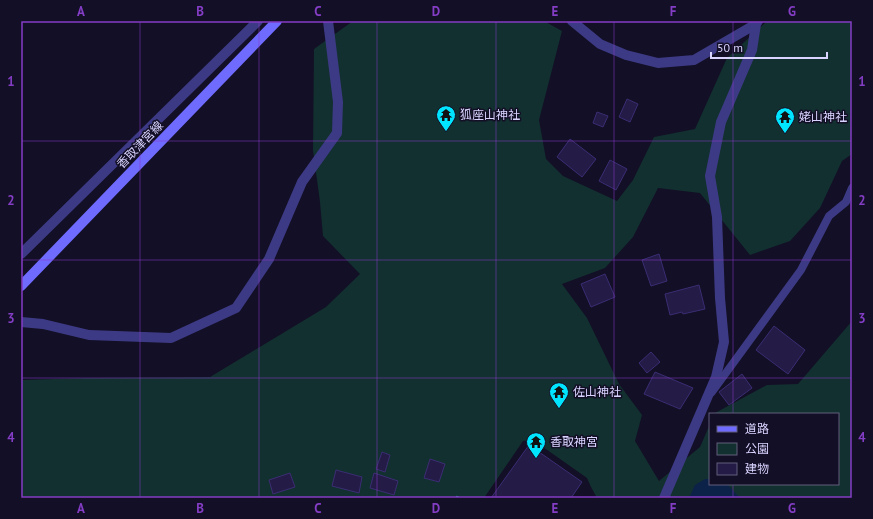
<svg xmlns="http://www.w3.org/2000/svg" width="873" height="519" font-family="'PT Sans','Noto Sans JP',sans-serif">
	<rect width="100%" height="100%" fill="#130f26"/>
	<path fill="#12302f" d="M353,21H544L562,31L539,120L546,159L563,176L617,201L633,180L654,137L695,129L727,58L767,21H852V154L842,161L820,208L790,241L750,255L700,193L658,188L633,237L605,268L562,284L587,318L619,384L642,415L635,441L659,481L700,447L710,424V484H838V414H715V413L767,385L798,384L852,321V498H597L591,487L587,478L533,440L523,441L484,498H21V380L87,378L210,377L326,307L360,274L323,236L320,202L313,150L314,49Z"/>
	<path fill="#0c2248" d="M705,479H710V484H727L737,495L742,498H721L709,497L707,498H689L695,485Z"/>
	<g fill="#241b47" stroke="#3b2d73">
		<path d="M627,99L638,104L630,122L619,117Z"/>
		<path d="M597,112L608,116L603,127L593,123Z"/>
		<path d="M570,139L596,159L582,177L557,157Z"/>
		<path d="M610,160L627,169L616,190L599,181Z"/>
		<path d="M659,254L667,281L651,286L642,260Z"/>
		<path d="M605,274L615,297L591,307L581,284Z"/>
		<path d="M699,285L705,309L683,314L682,312L670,315L665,294Z"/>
		<path d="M774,326L805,350L788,374L756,350Z"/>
		<path d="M651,352L660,362L647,373L639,363Z"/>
		<path d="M655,372L693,388L680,409L644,394Z"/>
		<path d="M742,374L752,388L729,405L719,392Z"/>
		<path d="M529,445L582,482L571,498H491Z"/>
		<path d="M382,452L390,455L385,472L376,469Z"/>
		<path d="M430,459L445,464L439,482L424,478Z"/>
		<path d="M336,470L362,477L359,493L332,486Z"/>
		<path d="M290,473L295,487L273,494L269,480Z"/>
		<path d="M374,473L398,481L394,495L370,488Z"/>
	</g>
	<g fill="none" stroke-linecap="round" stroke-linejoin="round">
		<path stroke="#2fb8b0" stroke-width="2.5" stroke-dasharray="2 3" stroke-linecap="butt" d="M457,498L458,495"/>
		<path stroke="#3d3a85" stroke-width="8" d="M712,392L801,270L829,216L846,202L852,188"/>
		<g stroke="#3d3a85" stroke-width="10">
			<path d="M572,21L600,44L626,55L658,63L694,60L756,24"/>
			<path d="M21,254L258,21"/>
			<path d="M21,322L43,324L89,335L171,338L236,308L269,259L302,182L337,133L338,102L328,21"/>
			<path d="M664,498L716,377L724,342L720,298L717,217L710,176L721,122L752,50L756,24L758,21"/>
		</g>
		<path stroke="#6f6bff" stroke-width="10" d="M21,286L277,21"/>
	</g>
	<path fill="none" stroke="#843dc5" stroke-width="1" stroke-opacity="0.55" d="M140,21V498M259,21V498M377,21V498M496,21V498M614,21V498M733,21V414M21,141H852M21,260H852M21,378H852M733,484V498"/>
	<defs>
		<symbol id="temple-pin" viewBox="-11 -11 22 30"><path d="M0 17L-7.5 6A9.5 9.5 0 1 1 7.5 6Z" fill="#00e5ff" stroke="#130f26"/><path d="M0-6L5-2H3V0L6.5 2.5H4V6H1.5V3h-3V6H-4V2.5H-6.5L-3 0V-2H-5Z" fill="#111"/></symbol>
	</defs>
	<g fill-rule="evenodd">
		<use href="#temple-pin" x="435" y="104" width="22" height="30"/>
		<use href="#temple-pin" x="774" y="106" width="22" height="30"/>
		<use href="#temple-pin" x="548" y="381" width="22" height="30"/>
		<use href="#temple-pin" x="525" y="431" width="22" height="30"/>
	</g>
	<g text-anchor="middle" stroke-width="3" stroke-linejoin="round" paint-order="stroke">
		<g font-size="12" fill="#d9d4ff" stroke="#130f26" text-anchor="start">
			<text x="460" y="119">狐座山神社</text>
			<text x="799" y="121">姥山神社</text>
			<text x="573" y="396">佐山神社</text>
			<text x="550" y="446">香取神宮</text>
		</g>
		<g font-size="12" fill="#d9d4ff" stroke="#130f26">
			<text transform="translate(140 145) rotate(-46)" y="4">香取津宮線</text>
		</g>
	</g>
	<rect width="873" height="519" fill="none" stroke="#130f26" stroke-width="44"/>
	<rect x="709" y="413" width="130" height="72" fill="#130f26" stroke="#625e7d"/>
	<rect x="717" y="426" width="20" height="6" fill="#6f6bff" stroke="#625e7d"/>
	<text x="745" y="433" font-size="12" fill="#d9d4ff">道路</text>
	<rect x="717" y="443" width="20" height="12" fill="#12302f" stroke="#625e7d"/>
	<text x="745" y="453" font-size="12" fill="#d9d4ff">公園</text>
	<rect x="717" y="463" width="20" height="12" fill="#241b47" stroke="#625e7d"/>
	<text x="745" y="473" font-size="12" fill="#d9d4ff">建物</text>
	<path d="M711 52v6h116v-6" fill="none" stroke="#d9d4ff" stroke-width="2"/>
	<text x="717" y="52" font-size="12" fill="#d9d4ff" stroke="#130f26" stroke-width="3" paint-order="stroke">50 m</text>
	<rect x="22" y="22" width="829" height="475" fill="none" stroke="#843dc5" stroke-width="1.5"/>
	<g font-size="13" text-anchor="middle" font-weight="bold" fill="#843dc5">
		<text x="81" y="16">A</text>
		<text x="200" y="16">B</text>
		<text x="318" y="16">C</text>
		<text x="436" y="16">D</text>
		<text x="555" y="16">E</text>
		<text x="673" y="16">F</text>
		<text x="792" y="16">G</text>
		<text x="11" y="86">1</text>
		<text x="862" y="86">1</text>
		<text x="11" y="205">2</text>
		<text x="862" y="205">2</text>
		<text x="11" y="323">3</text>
		<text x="862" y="323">3</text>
		<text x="11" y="442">4</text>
		<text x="862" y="442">4</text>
		<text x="81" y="513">A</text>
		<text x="200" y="513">B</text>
		<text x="318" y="513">C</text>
		<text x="436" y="513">D</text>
		<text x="555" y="513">E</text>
		<text x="673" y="513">F</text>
		<text x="792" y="513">G</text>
	</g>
</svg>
